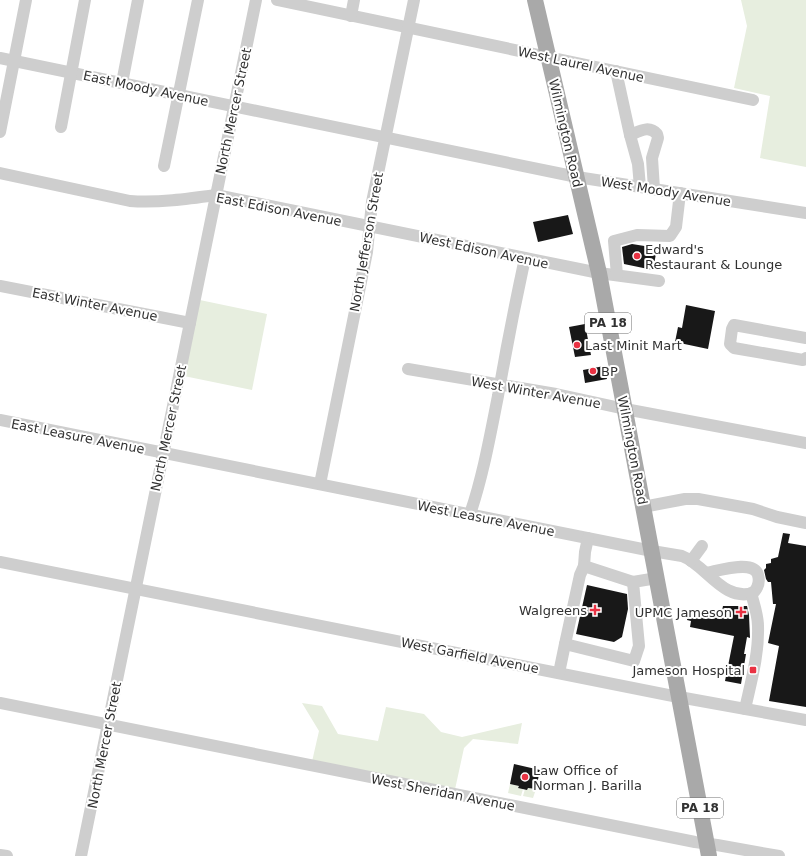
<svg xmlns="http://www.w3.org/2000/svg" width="806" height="856" font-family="'DejaVu Sans',sans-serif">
	<rect width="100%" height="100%" fill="#fff"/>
	<g fill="#e7eedf">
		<path d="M741,0H806V167L760,158L770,96L734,88L747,26Z"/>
		<path d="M195,299L267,314L252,390L179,375Z"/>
		<path d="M302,703L322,706L338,734L378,741L386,707L424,714L441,732L462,737L522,723L518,744L473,739L464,748L454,794L311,766L319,731Z"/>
		<path d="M510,784L519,786L518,788L523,789L521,796L508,793Z"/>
		<path d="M528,788L536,789L533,798L523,796L525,789L527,790Z"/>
	</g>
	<g fill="#181818">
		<path d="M568,215L573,234L538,242L533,222Z"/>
		<path d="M632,244L657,248L653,270L624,264L622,247Z"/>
		<path d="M686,305L715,311L708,349L675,342L678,327L682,328Z"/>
		<path d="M585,324L591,355L575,357L569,327Z"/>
		<path d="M604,366L607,379L585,383L583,370Z"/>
		<path d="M783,533L790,534L788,543L806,546V707L769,701L779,646L768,643L776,604H773L771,582H768L766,579L764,570L766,568V564L771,563V559L778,557Z"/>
		<path d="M587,585L627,594L628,609L622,637L614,642L576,634Z"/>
		<path d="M723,606H747L749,615L750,638L747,637L744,654H746L741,684L725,681L734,636L690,627L691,621L687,620L688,613L692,614L693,610L721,615Z"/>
		<path d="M514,764L540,770L536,789L528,788L527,790L518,788L519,786L510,784Z"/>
	</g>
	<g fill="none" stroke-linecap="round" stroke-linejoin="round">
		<g stroke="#cecece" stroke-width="12">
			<path d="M277,0L753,100"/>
			<path d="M351,16L354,0"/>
			<path d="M0,58L577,177L806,213"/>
			<path d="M616,71L630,135L638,164L640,187"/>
			<path d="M122,83L138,0"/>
			<path d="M61,127L85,0"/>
			<path d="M0,132L26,0"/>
			<path d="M630,135C640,131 649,125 657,134L658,138L652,158L654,189"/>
			<path d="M164,166L198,0"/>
			<path d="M0,173L130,201C158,203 187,199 216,195L599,273L659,281"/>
			<path d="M617,275L614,241L637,235L670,236L676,227L680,193"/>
			<path d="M0,286L190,323"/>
			<path d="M806,338L734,325L732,329L730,344L734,348L803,360L806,358"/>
			<path d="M408,369L556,394L625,409L806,443"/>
			<path d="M0,420L652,551L682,556C706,565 723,602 753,593C758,588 760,582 758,575C754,559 718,571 706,573"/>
			<path d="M320,484L367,252L372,202L414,0"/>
			<path d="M643,507L685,499H698L753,509L777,517L806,523"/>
			<path d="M470,514C483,476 490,436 498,396C506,350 515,304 525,258"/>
			<path d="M588,538L585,552L584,566L633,582"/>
			<path d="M691,561L702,546"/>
			<path d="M0,562L668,695L806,720"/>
			<path d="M565,644L580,575L584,566"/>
			<path d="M559,673L565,644L634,661L639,646L633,582L657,578"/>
			<path d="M0,703L695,842L717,845L779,856"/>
			<path d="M745,709C751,682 759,654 758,626C758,615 754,604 751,593"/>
			<path d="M0,855L7,856"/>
			<path d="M81,856L256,0"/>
		</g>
		<path stroke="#a9a9a9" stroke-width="16" d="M535,0L599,273L709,856"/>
	</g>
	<g fill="#e93243" stroke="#fff" stroke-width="1.5">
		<circle cx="637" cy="256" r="4"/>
		<circle cx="577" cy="345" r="4"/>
		<circle cx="593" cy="371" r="4"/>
		<path d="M593 604h4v4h4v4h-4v4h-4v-4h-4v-4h4z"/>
		<path d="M739 606h4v4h4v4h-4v4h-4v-4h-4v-4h4z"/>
		<rect x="749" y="666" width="8" height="8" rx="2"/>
		<circle cx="525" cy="777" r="4"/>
	</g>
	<g text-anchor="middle" stroke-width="4" stroke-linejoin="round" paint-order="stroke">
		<g fill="#fff" stroke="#6f6f6f" stroke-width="1">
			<rect x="585" y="313" width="46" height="20" rx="3"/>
			<rect x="677" y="798" width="46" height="20" rx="3"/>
		</g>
		<g font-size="12" font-weight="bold" fill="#313131">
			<text x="608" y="327">PA 18</text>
			<text x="700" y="812">PA 18</text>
		</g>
		<g font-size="13" fill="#313131" stroke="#fff">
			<text transform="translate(581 64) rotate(12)" y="5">West Laurel Avenue</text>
			<text transform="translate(146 88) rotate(12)" y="5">East Moody Avenue</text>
			<text transform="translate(233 111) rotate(-78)" y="5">North Mercer Street</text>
			<text transform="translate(566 133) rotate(77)" y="5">Wilmington Road</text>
			<text transform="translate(666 191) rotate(9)" y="5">West Moody Avenue</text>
			<text transform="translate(279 209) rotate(11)" y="5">East Edison Avenue</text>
			<text transform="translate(366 242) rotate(-80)" y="5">North Jefferson Street</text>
			<text transform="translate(484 250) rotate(12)" y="5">West Edison Avenue</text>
			<text transform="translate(95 304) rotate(11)" y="5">East Winter Avenue</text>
			<text transform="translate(536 392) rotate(10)" y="5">West Winter Avenue</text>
			<text transform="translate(168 428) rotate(-78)" y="5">North Mercer Street</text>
			<text transform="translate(78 436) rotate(11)" y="5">East Leasure Avenue</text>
			<text transform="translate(633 450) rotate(79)" y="5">Wilmington Road</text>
			<text transform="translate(486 518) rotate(11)" y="5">West Leasure Avenue</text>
			<text transform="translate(470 655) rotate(11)" y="5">West Garfield Avenue</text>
			<text transform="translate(104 745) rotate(-79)" y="5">North Mercer Street</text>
			<text transform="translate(443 792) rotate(11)" y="5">West Sheridan Avenue</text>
		</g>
		<g font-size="13" fill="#313131" stroke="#fff" text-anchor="start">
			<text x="645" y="254">Edward's<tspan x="645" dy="15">Restaurant &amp; Lounge</tspan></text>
			<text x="585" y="350">Last Minit Mart</text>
			<text x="601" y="376">BP</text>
			<text x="587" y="615" text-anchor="end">Walgreens</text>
			<text x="732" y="617" text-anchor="end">UPMC Jameson</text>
			<text x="745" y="675" text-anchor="end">Jameson Hospital</text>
			<text x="533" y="775">Law Office of<tspan x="533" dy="15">Norman J. Barilla</tspan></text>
		</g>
	</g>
</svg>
